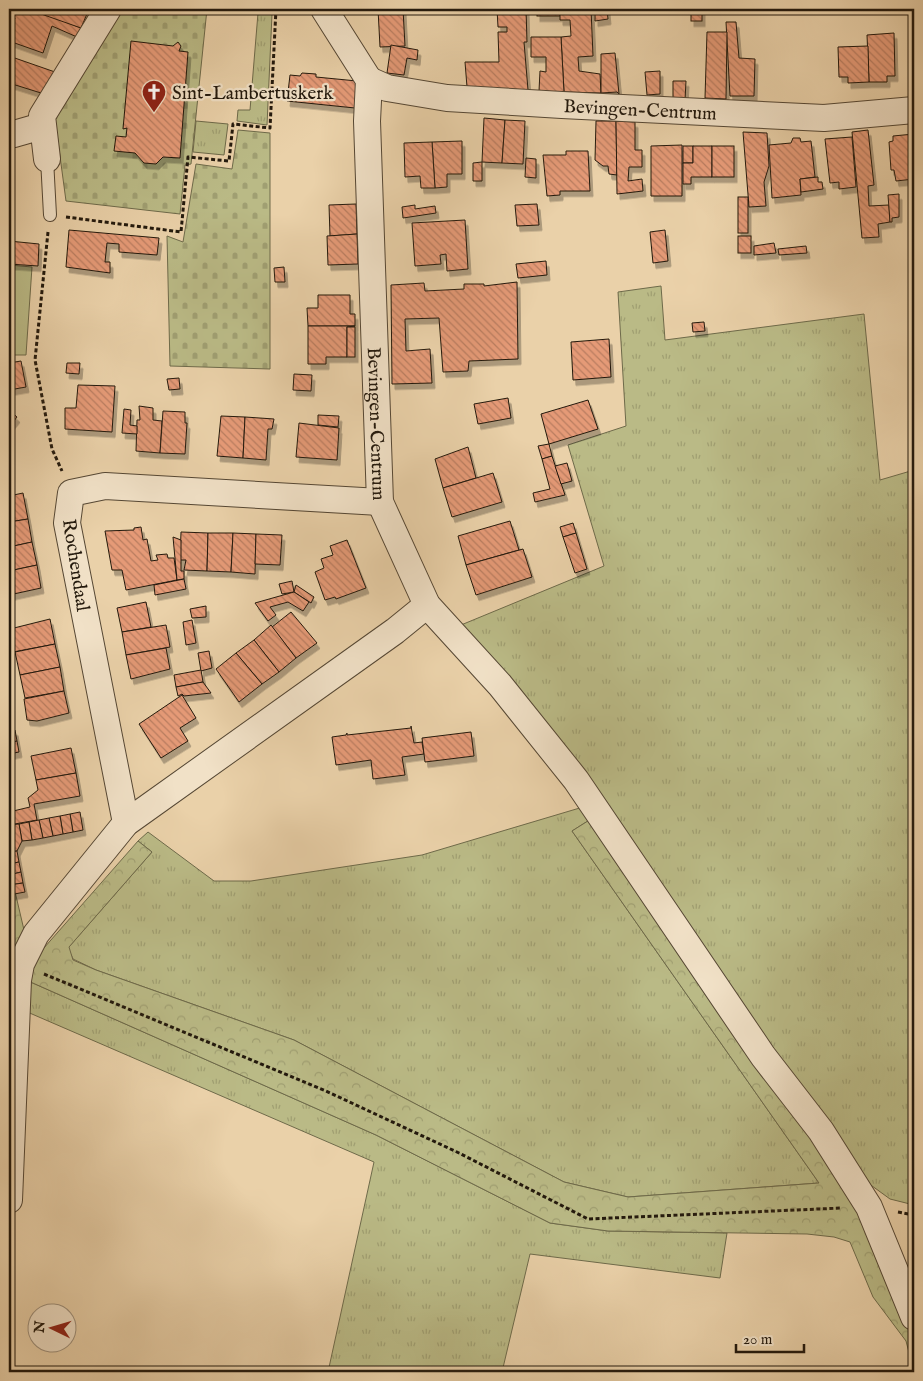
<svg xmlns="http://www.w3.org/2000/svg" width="923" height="1381" font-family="'IM FELL English',serif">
	<defs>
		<pattern id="grass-tufts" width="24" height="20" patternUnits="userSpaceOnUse" patternTransform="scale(1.25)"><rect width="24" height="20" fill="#baba86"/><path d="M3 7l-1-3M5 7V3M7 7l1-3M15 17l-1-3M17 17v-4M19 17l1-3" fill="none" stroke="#a09f72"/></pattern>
		<pattern id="forest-crowns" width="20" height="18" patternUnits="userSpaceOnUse" patternTransform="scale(1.25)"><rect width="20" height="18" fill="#baba86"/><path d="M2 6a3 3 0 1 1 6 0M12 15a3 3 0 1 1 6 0" fill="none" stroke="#a09f72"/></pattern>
		<pattern id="cemetery-stones" width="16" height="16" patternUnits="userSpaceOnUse" patternTransform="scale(1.25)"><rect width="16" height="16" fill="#baba86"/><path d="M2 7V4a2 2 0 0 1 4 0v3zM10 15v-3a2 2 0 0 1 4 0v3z" fill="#a09f72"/></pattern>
		<pattern id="building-back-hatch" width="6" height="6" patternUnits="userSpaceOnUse" patternTransform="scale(1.25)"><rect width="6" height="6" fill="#e59a77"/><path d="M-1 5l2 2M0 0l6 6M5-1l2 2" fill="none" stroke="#b97d60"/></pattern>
		<filter id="shadow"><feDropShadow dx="3" dy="5.5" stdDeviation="0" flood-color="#0004"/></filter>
	</defs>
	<rect width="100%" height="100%" fill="#ead1a9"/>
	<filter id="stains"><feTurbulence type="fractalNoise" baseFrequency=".004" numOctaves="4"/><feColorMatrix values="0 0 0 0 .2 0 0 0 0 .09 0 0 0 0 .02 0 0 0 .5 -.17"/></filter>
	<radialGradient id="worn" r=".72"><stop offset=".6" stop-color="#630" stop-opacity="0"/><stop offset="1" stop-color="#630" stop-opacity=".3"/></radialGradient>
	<g fill="url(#grass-tufts)" stroke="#6e6a4a">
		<path d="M258,13L272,14L267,125L237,121L238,110H250Z"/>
		<path d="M196,121L228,124L224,155L193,152Z"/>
		<path d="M661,286L665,340L864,314L880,480L914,470V1205L890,1199L868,1183L461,625L604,566L568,445L626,426L618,292Z"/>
		<path d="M583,807L591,819L572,831L819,1183L628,1197L564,1182L294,1040L96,970L73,959L68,948L152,852L138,841L148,832L214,881H251L422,855Z"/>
		<path d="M26,980L376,1135L550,1223L608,1231L727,1233L720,1278L530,1254L502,1372H328L374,1162L25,1011Z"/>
	</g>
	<g fill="url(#forest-crowns)" stroke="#6e6a4a">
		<path d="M591,819L832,1165L875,1241L911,1332L914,1344V1372L906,1341L873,1297L850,1242L834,1237L807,1234L608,1231L550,1223L376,1135L26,980L36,957L138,841L152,852L69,947L73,960L96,970L294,1040L564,1182L628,1197L819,1183L572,831Z"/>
		<path d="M9,866L24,930L9,969Z"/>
	</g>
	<g fill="url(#cemetery-stones)" stroke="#6e6a4a">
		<path d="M120,9H207L191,164L185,165L180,214L66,201L55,119Z"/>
		<path d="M238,130L270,133V369L170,366L167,236L183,242L196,164L232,169Z"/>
	</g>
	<path fill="#baba86" stroke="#6e6a4a" d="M9,265L32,267L26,355H9Z"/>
	<g fill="url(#building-back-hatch)" stroke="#23190d" filter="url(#shadow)">
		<path d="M9,9H33L81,28L77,37L52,26L43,53L9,41V34L15,18L9,16Z"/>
		<path d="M27,9H89L81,28Z"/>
		<path d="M378,9H403L405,46L380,47Z"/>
		<path d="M497,9H526L527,42H524L528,90L467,87L465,62H499L498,32H507V27H498Z"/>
		<rect x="537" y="9" width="23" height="7"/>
		<path d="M560,9H591L593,56L578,57L579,71L600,74L601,93L564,92L561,37L571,36L570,20H560Z"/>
		<path d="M595,9H607L608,19L595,21Z"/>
		<rect x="691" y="9" width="11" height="12"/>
		<path d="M726,22H736L739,58L755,59L754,96H730Z"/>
		<path d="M707,32H727L726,99L705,98Z"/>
		<path d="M894,33L895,76H887V82H869L867,35Z"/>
		<path d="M531,37H561L564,92L539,91L540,71L546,72V57H531Z"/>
		<path d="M131,41L173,46L178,42L181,46L179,51L188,52L180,158L163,157L156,164L144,163L135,153L114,151L116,136L126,137L127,128L123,129Z"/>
		<path d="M391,45L418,50L417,60L407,58L404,75L387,73Z"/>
		<path d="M868,46L869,82L848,83V77H839L838,47Z"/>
		<path d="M615,53L619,94L617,92L601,93V54Z"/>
		<path d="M9,56L55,72L41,93L9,83Z"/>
		<path d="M660,71V94L647,95L645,72Z"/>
		<path d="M302,73L316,74V77L357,81L355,108L287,101L290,75L300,76Z"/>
		<path d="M673,81H686L685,100L673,99Z"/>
		<path d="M484,118L505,120L502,163L482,162Z"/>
		<path d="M505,120L525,121L523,164L502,163Z"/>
		<path d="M596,121H616L617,175L609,174L608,166H603L595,160Z"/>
		<path d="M616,121L635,122V150H642V167H629L628,181L642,179L643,191L617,194Z"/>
		<path d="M868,130L874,185L868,186L869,206L889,205L890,222L878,224L879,237L862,238L852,132Z"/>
		<path d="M743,132L767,133L769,166L764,182L766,206L749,207Z"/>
		<path d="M914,134V179L896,181L894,170H891L889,142L893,141V136Z"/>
		<path d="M852,137L856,187L839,189V182L830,183L825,139Z"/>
		<path d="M793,138H800L801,142L811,141L815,177L800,179L801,195L772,198L769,145L791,143Z"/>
		<path d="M462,141V174H447V187L435,188L432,142Z"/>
		<path d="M432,142L435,188H421L420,176L405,177L404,143Z"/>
		<path d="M682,145V196H651V146Z"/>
		<rect x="683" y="146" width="10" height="17"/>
		<path d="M693,146H712V177H691V184H683V163H693Z"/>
		<rect x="712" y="146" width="22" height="31"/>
		<path d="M566,151H588L590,191H560V195L547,196L543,155H566Z"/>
		<path d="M526,158L536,159V178L525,177Z"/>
		<path d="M482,162V181H473V163Z"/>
		<path d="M818,177V182H822L823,189L801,192L800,179Z"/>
		<path d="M899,194V217L892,218V222H890L888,195Z"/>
		<rect x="738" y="197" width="10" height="36"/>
		<path d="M356,204L357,234L330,236L329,205Z"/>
		<path d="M537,204L539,225L517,226L515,205Z"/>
		<path d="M415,205V209L435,206L436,213L403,218L402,207Z"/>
		<path d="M465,220L468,269L447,271L446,254L440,255L441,264L415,266L412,223Z"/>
		<path d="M69,230L159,238L157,255L119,252V244L107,243L105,262H110V273L66,267Z"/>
		<path d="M665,230L668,261L653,263L650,232Z"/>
		<path d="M357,234L358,264L328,265L327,236Z"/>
		<rect x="738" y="236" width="13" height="17"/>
		<path d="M9,241L39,244L38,266L9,264Z"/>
		<path d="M774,243L776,253L754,255V246Z"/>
		<path d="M806,246L807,253L779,255L778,249Z"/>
		<path d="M546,261L547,275L518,278L516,264Z"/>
		<path d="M284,267L285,282H275L274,268Z"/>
		<path d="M517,282L518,359L469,361L468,371L443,372L439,318L405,319L406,351L430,349L432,383L392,384L391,285L424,283L425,291L464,289V284H484V286Z"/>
		<path d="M318,295H350V314H355V326H308L307,308H318Z"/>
		<path d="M704,322L705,331L693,332L692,323Z"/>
		<path d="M308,326H355L347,327V357H326V364H308Z"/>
		<rect x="347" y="327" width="8" height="30"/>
		<path d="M609,339L611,377L573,380L571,342Z"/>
		<path d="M21,361L26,387L9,390V363Z"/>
		<path d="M67,363H80L79,374L66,373Z"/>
		<path d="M294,374L312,375L311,391L293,390Z"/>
		<path d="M179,378L180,389L169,390L167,379Z"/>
		<path d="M78,385L115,386L112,432L65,429V408H76Z"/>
		<path d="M508,398L511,418L478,424L474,404Z"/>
		<path d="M588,400L598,429L549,444L541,414Z"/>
		<path d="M139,406L153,408V420L162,421L160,453L136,451L137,420H140Z"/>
		<path d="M124,409L131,410L130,425L137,426V434L122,433Z"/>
		<path d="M9,410L17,417L9,427Z"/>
		<path d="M163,411L185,412V423H187L185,454L160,453Z"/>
		<path d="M318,415L339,416L338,427L318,425Z"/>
		<path d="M221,416L245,417L243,458L217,456Z"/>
		<path d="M245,417L274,419L272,429H268L266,460L243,458Z"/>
		<path d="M299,423L339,428L337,460L296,457Z"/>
		<path d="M549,444L552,456L542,459L538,446Z"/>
		<path d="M468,447L476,478L443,488L435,459Z"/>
		<path d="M552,456L565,495L535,502L533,493L550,489L542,459Z"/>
		<path d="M567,463L572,481L561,484L555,466Z"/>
		<path d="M493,473L502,502L452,517L443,488Z"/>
		<path d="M23,493L28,519L9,522V496Z"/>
		<path d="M28,519L32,542L9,547V522Z"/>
		<path d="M510,521L519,550L466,565L458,536Z"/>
		<path d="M573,523L576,533L563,537L560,527Z"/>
		<path d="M141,527L143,540L147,539L151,561L158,560L156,555L167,554L168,558H174L177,580L126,590L122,570H112L105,531L134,530V528Z"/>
		<path d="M181,532L208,533L207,571L184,570L186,560H180Z"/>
		<path d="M208,533H233L231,572L207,571Z"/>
		<path d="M233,533L256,534L255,574L231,572Z"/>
		<path d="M576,533L587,569L575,573L563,537Z"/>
		<path d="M256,534L282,535L280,565L255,564Z"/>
		<path d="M173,537L181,540V571H184V579L177,580Z"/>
		<path d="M347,540L366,588L336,599L335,597L325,600L315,572L324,568L321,559L333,555L330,546Z"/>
		<path d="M32,542L37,565L9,571V547Z"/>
		<path d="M523,549L532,577L476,595L466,565Z"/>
		<path d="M37,565L41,588L9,595V571Z"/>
		<path d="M184,579L186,589L155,595L154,585Z"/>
		<path d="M292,581L294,592L282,594L279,584Z"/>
		<path d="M296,585L314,597L311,603L294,592Z"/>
		<path d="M294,592L309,602L303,611L288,602L270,607L276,615L268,621L255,603Z"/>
		<path d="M146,602L151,627L122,632L117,608Z"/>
		<path d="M206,606V617L192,618L190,609Z"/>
		<path d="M291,612L317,643L296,658L272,627Z"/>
		<path d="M50,619L55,644L13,652L10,629Z"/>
		<path d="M192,620L196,643L186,645L183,622Z"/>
		<path d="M166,625L170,647L126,655L122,632Z"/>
		<path d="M271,625L296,658L279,672L254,640Z"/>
		<path d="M254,640L279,672L262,684L236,653Z"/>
		<path d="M55,644L60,667L20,675L15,652Z"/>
		<path d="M166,648L170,669L131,679L126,655Z"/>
		<path d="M209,651L212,668L201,671L198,653Z"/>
		<path d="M236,653L262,684L239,702L216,669Z"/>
		<path d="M60,667L64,691L25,698L20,675Z"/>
		<path d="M201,670L203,682L176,687L174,675Z"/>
		<path d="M203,682L211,693L184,696L182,694L178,696L176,687Z"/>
		<path d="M64,691L69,713L37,721L27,720L24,699Z"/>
		<path d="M182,695L196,718L180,728L188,741L161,758L139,724Z"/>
		<path d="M411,726L414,743L422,742L424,754L402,757L405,775L373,779L371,760L336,765L332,737L346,735L347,733V735L411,728Z"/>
		<path d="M15,730L17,741L9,743V731Z"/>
		<path d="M471,732L474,756L425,762L422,738Z"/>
		<path d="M17,741L19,752L9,754V743Z"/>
		<path d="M71,748L76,773L36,780L31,756Z"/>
		<path d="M76,773L80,796L34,804L37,820L9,825V812L30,807L28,798L38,790L36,780Z"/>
		<path d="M80,812L83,830L73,832L70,814Z"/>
		<path d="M70,814L73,832L63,834L60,816Z"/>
		<path d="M60,816L63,834L53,836L49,818Z"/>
		<path d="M49,818L53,836L43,838L39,820Z"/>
		<path d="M39,820L43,838L32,840L29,822Z"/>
		<path d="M29,822L32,840L22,841L19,824Z"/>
		<path d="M19,824L22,841L17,851L9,852V825Z"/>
		<path d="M17,851L19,862L9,864V852Z"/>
		<path d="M19,862L21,872L9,875V864Z"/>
		<path d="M21,872L23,883L9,885V875Z"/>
		<path d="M23,883L25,892L9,895V885Z"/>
	</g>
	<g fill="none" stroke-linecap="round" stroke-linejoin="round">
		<defs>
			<path id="service" d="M47,159L50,215"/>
			<g id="minor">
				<path id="s1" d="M324,9L369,80L367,121L380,502L427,605L500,685L576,780L763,1056L821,1131L869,1207L914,1317"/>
				<path id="s2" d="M369,80L387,88L447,98L562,105L824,118L914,110"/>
				<path d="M14,134L42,126"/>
				<path d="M47,159L42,116L108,9"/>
				<path d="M126,823L67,523L71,493L105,486L380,502"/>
				<path d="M9,1200L18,980L21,964L36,934L126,823L395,631L427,605"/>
			</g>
		</defs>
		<use href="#service" stroke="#554734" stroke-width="14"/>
		<use href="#minor" stroke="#554734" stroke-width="28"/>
		<g stroke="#23190d" stroke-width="3" stroke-dasharray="4 2.5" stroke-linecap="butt">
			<path d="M66,217L181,232L188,157L229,161L233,124L270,128L276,9"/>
			<path d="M48,232L35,360L52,449L62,471"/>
			<path d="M44,974L326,1091L459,1153L588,1219L842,1208"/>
			<path d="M898,1212L914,1215"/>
		</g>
		<use href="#service" stroke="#f1e1c7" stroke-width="12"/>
		<use href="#minor" stroke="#f1e1c7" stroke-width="26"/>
	</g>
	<defs>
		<symbol id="church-pin" viewBox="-11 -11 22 30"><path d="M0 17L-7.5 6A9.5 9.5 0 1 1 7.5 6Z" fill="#8f2418" stroke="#f1e1c7"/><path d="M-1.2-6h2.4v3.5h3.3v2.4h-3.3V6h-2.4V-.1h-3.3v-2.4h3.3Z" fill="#fff"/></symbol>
	</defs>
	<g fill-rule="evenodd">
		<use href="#church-pin" x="140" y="78" width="28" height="38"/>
	</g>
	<g text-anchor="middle" stroke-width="4.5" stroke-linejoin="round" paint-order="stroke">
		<g font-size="19" fill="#23190d" stroke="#f1e1c7" text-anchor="start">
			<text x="172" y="99">Sint-Lambertuskerk</text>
		</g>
		<g font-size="19" fill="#23190d" stroke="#f1e1c7">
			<text dy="7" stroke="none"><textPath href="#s2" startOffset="274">Bevingen-Centrum</textPath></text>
			<text dy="7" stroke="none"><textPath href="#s1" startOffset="428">Bevingen-Centrum</textPath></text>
			<text transform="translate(77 565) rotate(81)" y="7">Rochendaal</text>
		</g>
	</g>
	<rect width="923" height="1381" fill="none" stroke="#ead1a9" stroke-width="30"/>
	<rect x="10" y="10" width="903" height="1361" fill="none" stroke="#23190d" stroke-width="2.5"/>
	<rect x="15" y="15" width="893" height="1351" fill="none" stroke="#23190d"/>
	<g transform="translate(52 1328) rotate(275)"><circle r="24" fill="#f1e1c7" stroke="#9f917d"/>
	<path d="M0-4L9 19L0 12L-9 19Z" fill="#8f2418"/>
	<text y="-8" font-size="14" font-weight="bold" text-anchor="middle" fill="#23190d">N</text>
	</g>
	<path d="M736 1344v8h68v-8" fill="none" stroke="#23190d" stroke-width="2.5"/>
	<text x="743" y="1344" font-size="15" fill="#23190d" stroke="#f1e1c7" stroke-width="4" paint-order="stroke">20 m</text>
	<rect width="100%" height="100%" filter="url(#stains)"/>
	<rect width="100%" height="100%" fill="url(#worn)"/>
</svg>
